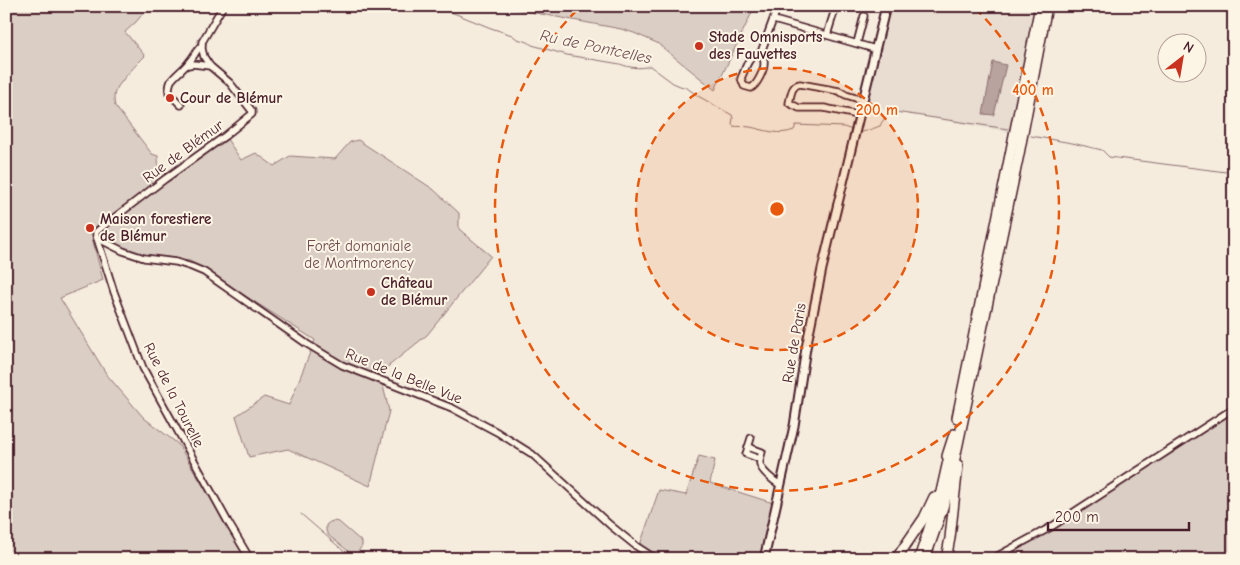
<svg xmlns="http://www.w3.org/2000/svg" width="1240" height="565" font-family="'Comic Neue',sans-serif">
	<rect width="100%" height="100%" fill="#f5ecde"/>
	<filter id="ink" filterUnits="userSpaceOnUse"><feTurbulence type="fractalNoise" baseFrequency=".02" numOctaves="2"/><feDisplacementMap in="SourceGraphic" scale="10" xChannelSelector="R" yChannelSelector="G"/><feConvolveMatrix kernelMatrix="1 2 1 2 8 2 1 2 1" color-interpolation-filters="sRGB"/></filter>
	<g filter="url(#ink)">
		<path fill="#e8ddd0" d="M887,6H1036L1009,132L864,106Z"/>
		<g fill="#dbcec4" stroke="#927678">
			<path d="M6,6H149L136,22L125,32L145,56C136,65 122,79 116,90C113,95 114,101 115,106L152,154L158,156C158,165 159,174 165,182L227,139L241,160L256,153L274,166L290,156L335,159L350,142L358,140L433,189L459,213V229L491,256L427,335L380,373L389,411L370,486L288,449L249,457L236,416L264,397L289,405L315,340L190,261L148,256L125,249L100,237L92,238L103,280L60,298L107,375L144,418L178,444L247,559H6Z"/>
			<path d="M498,6H755L715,90L657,43L634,33L621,29Z"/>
			<path d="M1234,411V559H1000L1021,548Z"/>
			<path d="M699,456L715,460L710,483L773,503L760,559H663L640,545L659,490L686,495Z"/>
			<path d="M333,521L339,522L362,542V546L357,553L352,554L328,535L326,531V525L330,522Z"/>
		</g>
		<path fill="#b8a39e" stroke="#8c6e70" d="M993,62L1006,65L994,115L983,114Z"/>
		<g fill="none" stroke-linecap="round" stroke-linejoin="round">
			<g stroke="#8c6e70" stroke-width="1">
				<path d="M436,6L491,28L512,35L517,39L528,42L532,45L567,55L620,64C630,68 640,69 650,66L673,83L680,86L687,88L698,96L732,115L733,118L732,124L733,126C739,127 744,126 750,127C765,130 779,136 794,130L796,125L844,127L852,130"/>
				<path d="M859,132C866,132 874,128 880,126C883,119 888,114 895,112L1008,129"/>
				<path d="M1031,136L1072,143L1102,150L1109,157L1234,173"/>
				<path d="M301,514L353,559"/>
			</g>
			<defs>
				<g id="minor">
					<path d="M223,6L202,42V49L204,57L210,66L230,83L252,111V114L225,136L165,179L102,227L96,232V235L114,292L143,368L228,522L250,559"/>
					<path d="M774,20L875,49"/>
					<path d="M827,35L836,6"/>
					<path d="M857,43L864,16"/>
					<path d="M755,55H760C763,58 764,58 764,62C765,69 757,85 751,88L744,86L741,78C745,71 747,58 755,55Z"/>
					<path d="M760,55L778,6"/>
					<path d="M188,65L193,64L210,66"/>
					<path d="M181,105L169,93C169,88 169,85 171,81C176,74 184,69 189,62C194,57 196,50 202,45"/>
					<path d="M858,115L824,108H799L789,103C791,96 791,85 800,84L839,91L846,95L862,100"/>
					<path d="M97,238L123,251L144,258L176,262L192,267L204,272L307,344L342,365L452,408L497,432L532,454L610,525L636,546L656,559"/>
					<path d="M751,438L746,454L760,459"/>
					<path d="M748,447L762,452C761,456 759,461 760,464C761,471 774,481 780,485"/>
					<path d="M992,559L1051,527L1234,408"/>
				</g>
				<path id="tertiary" d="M764,559L794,426L806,348L822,269L886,6"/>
				<g id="trunk">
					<path d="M957,418L1040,6"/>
					<path d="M947,456L954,434"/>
					<path d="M896,559L924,518L934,497"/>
					<path d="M919,559L941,492L950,452"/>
					<path d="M925,559L943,507L950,482L1019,154L1047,6"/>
					<path d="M946,559L950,538L958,465"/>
				</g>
			</defs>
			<use href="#minor" stroke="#4a1f2b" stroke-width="9"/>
			<use href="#tertiary" stroke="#4a1f2b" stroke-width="11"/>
			<use href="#trunk" stroke="#4a1f2b" stroke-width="12"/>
			<use href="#minor" stroke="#fcf5e5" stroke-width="5.5"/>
			<use href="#tertiary" stroke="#fcf5e5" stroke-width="7"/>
			<use href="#trunk" stroke="#fcf5e5" stroke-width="9"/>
		</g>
	</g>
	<circle cx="777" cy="209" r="141" fill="#e8590c" fill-opacity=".12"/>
	<g fill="none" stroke="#e8590c" stroke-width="2.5" stroke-dasharray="9 6">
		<circle cx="777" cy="209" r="141"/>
		<path d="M975 8A282 282 0 1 1 579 8"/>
	</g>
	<g fill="#c8321e" stroke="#fcf5e5" stroke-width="2">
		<circle cx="699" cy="46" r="5"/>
		<circle cx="170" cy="98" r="5"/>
		<circle cx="90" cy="228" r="5"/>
		<circle cx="371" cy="292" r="5"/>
	</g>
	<g text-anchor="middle" stroke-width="4" stroke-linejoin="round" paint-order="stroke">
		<g font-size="15" font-weight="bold" fill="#4a1f2b" stroke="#fcf5e5" text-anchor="start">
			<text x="709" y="42">Stade Omnisports<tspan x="709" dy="17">des Fauvettes</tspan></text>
			<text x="180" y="103">Cour de Blémur</text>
			<text x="100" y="224">Maison forestiere<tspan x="100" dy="17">de Blémur</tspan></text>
			<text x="381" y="288">Château<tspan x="381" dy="17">de Blémur</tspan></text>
		</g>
		<g font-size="15" fill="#4a1f2b" stroke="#fcf5e5">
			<text transform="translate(183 151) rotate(-36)" y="5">Rue de Blémur</text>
			<text transform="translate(794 343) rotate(-80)" y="5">Rue de Paris</text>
			<text transform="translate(404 376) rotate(22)" y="5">Rue de la Belle Vue</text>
			<text transform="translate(174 395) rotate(63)" y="5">Rue de la Tourelle</text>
		</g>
		<g font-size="15" fill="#6e4b51" stroke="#fcf5e5">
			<text x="359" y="251">Forêt domaniale<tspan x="359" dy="17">de Montmorency</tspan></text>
		</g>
		<g font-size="16" font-style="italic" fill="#704d53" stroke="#fcf5e5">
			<text transform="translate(596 46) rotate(12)" y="6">Ru de Pontcelles</text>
		</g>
	</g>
	<circle cx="777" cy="209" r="8" fill="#e8590c" stroke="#fcf5e5" stroke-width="2.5"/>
	<g font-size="15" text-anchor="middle" font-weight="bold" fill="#e8590c" stroke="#fcf5e5" stroke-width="4" stroke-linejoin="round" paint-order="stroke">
		<text x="1033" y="95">400 m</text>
		<text x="877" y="115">200 m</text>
	</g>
	<rect width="1240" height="565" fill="none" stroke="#fcf5e5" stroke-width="25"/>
	<rect x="12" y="12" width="1215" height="540" fill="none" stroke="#4a1f2b" stroke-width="2" filter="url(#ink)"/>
	<g transform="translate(1182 58) rotate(31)"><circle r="24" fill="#fcf5e5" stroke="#b59f9b"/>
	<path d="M0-4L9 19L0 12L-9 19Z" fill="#c8321e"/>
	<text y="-8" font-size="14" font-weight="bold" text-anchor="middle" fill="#4a1f2b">N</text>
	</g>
	<path d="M1048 522v8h141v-8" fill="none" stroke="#4a1f2b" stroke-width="2.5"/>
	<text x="1055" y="522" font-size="15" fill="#4a1f2b" stroke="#fcf5e5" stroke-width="4" paint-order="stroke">200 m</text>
</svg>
